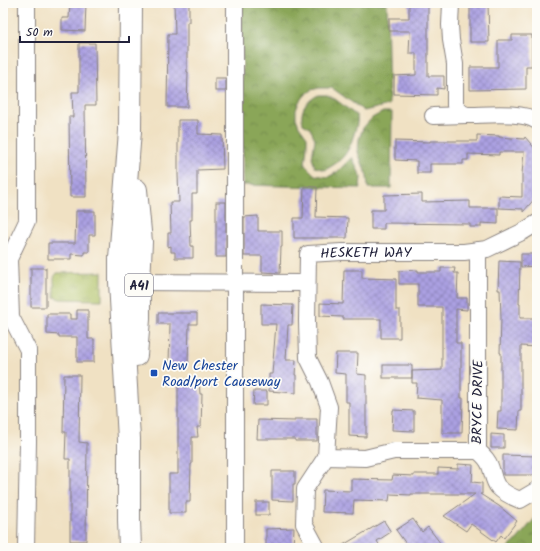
<svg xmlns="http://www.w3.org/2000/svg" width="540" height="551" font-family="Kalam,sans-serif">
	<defs>
		<pattern id="grass-tufts" width="24" height="20" patternUnits="userSpaceOnUse"><rect width="24" height="20" fill="#aec063"/><path d="M3 7l-1-3M5 7V3M7 7l1-3M15 17l-1-3M17 17v-4M19 17l1-3" fill="none" stroke="#8d9c53"/></pattern>
		<pattern id="forest-crowns" width="20" height="18" patternUnits="userSpaceOnUse"><rect width="20" height="18" fill="#8aa659"/><path d="M2 6a3 3 0 1 1 6 0M12 15a3 3 0 1 1 6 0" fill="none" stroke="#70874b"/></pattern>
		<pattern id="building-cross-hatch" width="8" height="8" patternUnits="userSpaceOnUse"><rect width="8" height="8" fill="#aba0e2"/><path d="M0 0l8 8M0 8l8-8" fill="none" stroke="#8b82b8"/></pattern>
	</defs>
	<rect width="100%" height="100%" fill="#fdfcf7"/>
	<filter id="ink" filterUnits="userSpaceOnUse"><feTurbulence type="fractalNoise" baseFrequency=".025" numOctaves="2"/><feDisplacementMap in="SourceGraphic" scale="8" xChannelSelector="R" yChannelSelector="G"/><feConvolveMatrix kernelMatrix="1 2 1 2 8 2 1 2 1" color-interpolation-filters="sRGB"/></filter>
	<filter id="wash" filterUnits="userSpaceOnUse"><feTurbulence type="fractalNoise" baseFrequency=".012" numOctaves="4" result="noise"/><feDisplacementMap in="SourceGraphic" scale="16" xChannelSelector="R" yChannelSelector="G"/><feGaussianBlur stdDeviation="0.9" result="paint"/><feColorMatrix in="noise" values="0 0 0 0 0 0 0 0 0 0 0 0 0 0 0 0 0 1.4 0 .05"/><feComposite in="paint" operator="in"/></filter>
	<g filter="url(#wash)">
		<rect width="100%" height="100%" fill="#f0e1c3"/>
		<path fill="url(#grass-tufts)" stroke="#68714f" d="M102,272V300L60,299L54,297V277L57,273Z"/>
		<g fill="url(#forest-crowns)" stroke="#56644a">
			<path d="M242,3H387L389,105L364,111L332,88H319L311,90L304,95L299,102L296,110V118L299,126L307,137V145L305,165L315,175L328,177L337,172L352,157L361,177L360,188L243,185Z"/>
			<path d="M318,95H327L335,99L357,116C358,124 356,127 354,134C348,154 343,160 325,170L315,167L312,158L315,139L310,128L303,124C303,121 301,117 302,114C303,105 311,99 318,95Z"/>
			<path d="M383,112H392L391,188H368L367,176L358,152L359,139L363,128L372,118Z"/>
			<path d="M537,516V548H507L514,543Z"/>
		</g>
		<g id="blocks">
			<g fill="url(#building-cross-hatch)">
				<path d="M70,3H86L85,31L62,30V18H69Z"/>
				<path d="M174,3H189V22H187V72H188L187,107H167L168,34H175Z"/>
				<path d="M409,3H428V76H444V89L437,88V95L394,94V76L416,75V53H409L410,31H389V18H409Z"/>
				<path d="M470,3H488L489,42H470Z"/>
				<path d="M512,35H532V66H526V89L470,90V67H498V40H512Z"/>
				<path d="M79,43H95L96,105H85L86,197H70L69,117H73L72,92H79Z"/>
				<rect x="215" y="78" width="11" height="13"/>
				<path d="M178,120H198V134L222,135L223,169L197,170V194H192V220H190L191,246H193V258H175V252H171V246L168,247V233H171L170,202H179L178,175Z"/>
				<path d="M477,135L499,136V137L524,139L525,137L537,151V196L523,212V209L499,208V196L522,197V174L524,152H499V155L468,154V160H463V164H430V173H417V161L395,160V141L430,142V141H477Z"/>
				<path d="M304,186L317,187L316,217L348,218L347,238H294V218H303Z"/>
				<path d="M422,194V202L470,201V208H498V224L481,223V227H470V224L384,223V229H371V210H384V195Z"/>
				<rect x="216" y="202" width="10" height="55"/>
				<path d="M76,211H95V235H89V252H84V255L71,254V259H48V243H75Z"/>
				<path d="M258,216V231H282V247H281L280,273L262,272V256H244V217Z"/>
				<path d="M521,254H537V266L521,267Z"/>
				<path d="M499,261L520,262L519,304H520V318H537V347L521,346V411H519L518,430L497,429L498,411H501V353H500L501,318L500,290H498Z"/>
				<rect x="31" y="268" width="15" height="39"/>
				<path d="M441,268H455L454,273H458L457,298H467V310L456,309V343H461V398H463L462,433H442V400L416,398L417,383H412V371L442,370V307H418V284H399V271L418,270V272H441Z"/>
				<path d="M344,270H362V278L396,279V310H400V338H381V319H343V317L320,316V303L343,304Z"/>
				<path d="M261,304L293,305L292,325H288L286,360H296L295,375H296V393L269,391V374H272L276,324H261Z"/>
				<path d="M77,310H88V339H94V362H77V337H59V335L47,334V314H70V319H77Z"/>
				<path d="M158,313H197V324H189L188,364H169L170,324H158Z"/>
				<path d="M336,353H358L357,374L366,375V437L349,436V402H346V374L335,373Z"/>
				<rect x="383" y="365" width="29" height="13"/>
				<path d="M64,375H80L79,442L87,443L86,541H70V459H65L66,432H63Z"/>
				<path d="M199,381L200,394H202L201,427H197L198,437H192V464H191L190,502H186V513H169V474H178V382Z"/>
				<path d="M254,391H267V405H253Z"/>
				<path d="M393,410L414,411V431L392,430Z"/>
				<path d="M295,419H317V441H295V439H257L258,420L295,421Z"/>
				<path d="M491,434L504,435V448H491Z"/>
				<path d="M503,455L537,456V475H503Z"/>
				<path d="M458,464L473,465L472,482L482,483V494H480L499,506L517,521L504,538L501,535L496,542L471,524L466,531L444,516L475,494H411V495L390,494L389,501L354,500L353,513L322,512L323,490L351,491V479L392,480L393,475L414,476V474H438V468L458,469Z"/>
				<path d="M272,471H295V484H293V501L272,500Z"/>
				<rect x="256" y="502" width="13" height="13"/>
				<path d="M413,519L422,532L428,527L444,548H409L396,530Z"/>
				<path d="M384,521L391,532L377,541L381,548H338Z"/>
				<path d="M294,528L293,548L266,547V529Z"/>
			</g>
		</g>
	</g>
	<g filter="url(#ink)">
		<use href="#blocks" fill-opacity="0" stroke="#89827f" stroke-width="1"/>
		<g fill="none" stroke-linecap="round" stroke-linejoin="round">
			<defs>
				<g id="minor">
					<path d="M235,3V548"/>
					<path d="M451,3L450,25L451,40L455,64V106L462,113L467,115C486,115 522,111 537,121"/>
					<path d="M433,116L467,115"/>
					<path d="M478,250V451"/>
					<path d="M129,282L307,283"/>
					<path d="M478,451C483,455 488,460 490,466C493,473 493,481 498,487C505,494 512,497 520,500L537,490"/>
					<path d="M326,457L365,458L394,451H478"/>
					<path d="M26,548L28,442V350L11,317L9,259L27,221V3"/>
					<path id="s1" d="M317,548L304,524L305,489L326,457L329,407L320,382L308,358L307,321L308,254L342,252H464L487,249L524,231L537,223"/>
				</g>
				<g id="highway">
					<path d="M136,355L139,319V283L141,242L136,190"/>
					<path d="M130,548L129,520V439L120,282V259L130,131L131,3"/>
				</g>
			</defs>
			<use href="#minor" stroke="#89827f" stroke-width="18"/>
			<use href="#highway" stroke="#89827f" stroke-width="24"/>
			<use href="#minor" stroke="#fff" stroke-width="16"/>
			<use href="#highway" stroke="#fff" stroke-width="22"/>
		</g>
	</g>
	<rect fill="#1a4fb4" stroke="#fdfcf7" stroke-width="1.5" x="150" y="369" width="8" height="8" rx="2"/>
	<g text-anchor="middle" stroke-width="3.5" stroke-linejoin="round" paint-order="stroke">
		<rect fill="#fdfcf7" stroke="#646373" stroke-width="1" x="125" y="274" width="28" height="22" rx="3"/>
		<g font-size="13" font-weight="bold" fill="#22223b">
			<text x="139" y="290">A41</text>
		</g>
		<g font-size="14" fill="#22223b" stroke="#fdfcf7">
			<text dy="5" stroke="none"><textPath href="#s1" startOffset="366">HESKETH WAY</textPath></text>
			<text transform="translate(477 402) rotate(-89)" y="5">BRYCE DRIVE</text>
		</g>
		<g font-size="14" fill="#164399" stroke="#fdfcf7" text-anchor="start">
			<text x="162" y="370">New Chester<tspan x="162" dy="16">Road/port Causeway</tspan></text>
		</g>
	</g>
	<rect width="540" height="551" fill="none" stroke="#fdfcf7" stroke-width="16"/>
	<path d="M20 36v6h109v-6" fill="none" stroke="#22223b" stroke-width="2"/>
	<text x="26" y="36" font-size="12" fill="#22223b" stroke="#fdfcf7" stroke-width="3" paint-order="stroke">50 m</text>
</svg>
